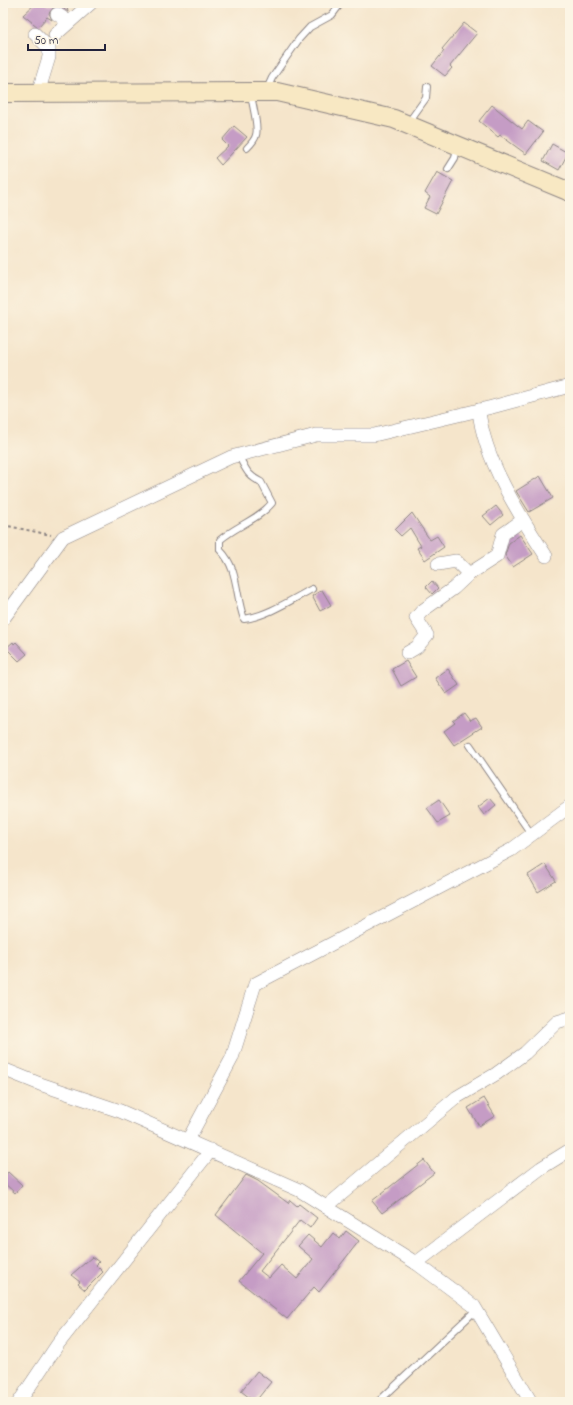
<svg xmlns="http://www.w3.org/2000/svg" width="573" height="1405" font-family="'Indie Flower',sans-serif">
	<rect width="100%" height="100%" fill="#fcf5e5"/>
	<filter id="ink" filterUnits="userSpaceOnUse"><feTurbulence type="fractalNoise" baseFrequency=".025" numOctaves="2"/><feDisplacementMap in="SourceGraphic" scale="8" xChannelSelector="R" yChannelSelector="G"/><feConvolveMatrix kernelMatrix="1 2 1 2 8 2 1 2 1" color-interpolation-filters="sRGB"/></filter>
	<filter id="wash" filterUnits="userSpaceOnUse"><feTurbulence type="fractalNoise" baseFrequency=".012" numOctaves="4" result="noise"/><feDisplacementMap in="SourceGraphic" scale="16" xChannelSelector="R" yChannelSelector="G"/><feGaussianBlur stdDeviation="0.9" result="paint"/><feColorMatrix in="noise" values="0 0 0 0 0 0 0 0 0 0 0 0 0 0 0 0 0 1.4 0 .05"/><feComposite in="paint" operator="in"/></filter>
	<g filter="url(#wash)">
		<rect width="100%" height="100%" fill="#f5e5cb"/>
		<g id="blocks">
			<g fill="#c59cc5">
				<path d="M36,3H46L47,5L66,3L68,12L61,7H54L49,13L52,20L47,17L38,27L23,15Z"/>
				<path d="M464,23L477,33L450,66L452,68L445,76L432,66L444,51L442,49Z"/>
				<path d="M492,105L522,129L528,121L543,132L526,154L500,135L498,137L479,121Z"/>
				<path d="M234,126L247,137L221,165L215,158L228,146L222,140Z"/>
				<path d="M552,144L568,153L559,170L543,161Z"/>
				<path d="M437,172L453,181L436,214L424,208L430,197L425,193Z"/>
				<path d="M540,476L553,498L529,512L516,491Z"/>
				<path d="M496,506L503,515L491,525L483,516Z"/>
				<path d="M412,513L430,540L437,536L444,547L425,560L417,548L421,546L410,528L401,536L395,530Z"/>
				<path d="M520,535L533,554L513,567L505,555L509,543Z"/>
				<path d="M432,581L438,588L432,594L426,587Z"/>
				<path d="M322,590L331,605L320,611L312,596Z"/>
				<path d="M13,642L14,644L16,642L27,654L19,661L6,648Z"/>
				<path d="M406,661L416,677L401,686L392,669Z"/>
				<path d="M448,669L459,685L446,694L435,678Z"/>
				<path d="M464,713L470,721L476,718L482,727L454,745L444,731L455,723L453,721Z"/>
				<path d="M490,798L496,805L484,815L478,807Z"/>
				<path d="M439,800L450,816L438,823L427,808Z"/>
				<path d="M545,864L556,881L538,892L528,875Z"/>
				<path d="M484,1098L495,1116L479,1126L468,1108Z"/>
				<path d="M424,1160L434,1173L382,1213L372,1201Z"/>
				<path d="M8,1172L22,1185L15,1193L3,1182V1178Z"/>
				<path d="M246,1175L258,1181L288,1203L290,1200L297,1206L299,1204L317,1218L310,1228L300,1220L260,1271L269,1278L281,1265L297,1279L313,1259L298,1246L308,1235L322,1247L333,1233L340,1239L346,1231L359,1241L319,1292L314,1287L287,1319L239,1281L262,1253L216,1215Z"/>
				<path d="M92,1257L99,1262L96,1265L103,1272L85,1290L78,1284L80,1282L71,1275Z"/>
				<path d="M257,1371L271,1382L255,1402L241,1391Z"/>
			</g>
		</g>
	</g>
	<g filter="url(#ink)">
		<use href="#blocks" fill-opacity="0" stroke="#8c8483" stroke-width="1"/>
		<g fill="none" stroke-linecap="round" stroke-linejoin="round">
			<defs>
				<g id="lane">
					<path d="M267,89L272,78L299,39L310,27L332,15L341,3"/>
					<path d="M408,123L426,98L427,87"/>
					<path d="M247,148C250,145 255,140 256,135C259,127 252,104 251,94"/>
					<path d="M448,169L455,158L457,147"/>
					<path d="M238,455C246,468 246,475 261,482L272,503C259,519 236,526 220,540V550C239,569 235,595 244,619C267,616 291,600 312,589"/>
					<path d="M470,745L532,835"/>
					<path d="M378,1402L477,1309"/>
				</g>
				<g id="street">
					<path d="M57,14L69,22"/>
					<path d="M35,34L49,48V57L38,93"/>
					<path d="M55,35L91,3"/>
					<path d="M479,410C483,458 520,516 546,556"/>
					<path d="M438,564L456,561L469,574L497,556L503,534L523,520"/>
					<path d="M3,619L63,537L231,457L316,435H374L492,407L570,386"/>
					<path d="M407,653L417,647L427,635L416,618L422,611L454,588L469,574"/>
					<path d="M3,1069L40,1084L120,1111L299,1190L416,1263L474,1306L531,1402"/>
					<path d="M188,1140L232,1058L255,984L511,850L570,806"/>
					<path d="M326,1207L457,1097L496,1074L525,1053L557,1022L570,1018"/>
					<path d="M416,1263L541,1168L570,1150"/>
					<path d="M19,1402L58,1344L211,1150"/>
				</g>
				<path id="secondary" d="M3,93L277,92L394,119L570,192"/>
			</defs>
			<use href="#lane" stroke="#8c8483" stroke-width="8"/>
			<use href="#street" stroke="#8c8483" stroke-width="14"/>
			<use href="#secondary" stroke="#8c8483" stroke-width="20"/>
			<path stroke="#8c8483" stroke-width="2" stroke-dasharray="3 3" stroke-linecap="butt" d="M3,525L51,535"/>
			<use href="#lane" stroke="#fff" stroke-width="6"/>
			<use href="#street" stroke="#fff" stroke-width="13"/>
			<use href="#secondary" stroke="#f8e8c3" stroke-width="18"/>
		</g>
	</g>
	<rect width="573" height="1405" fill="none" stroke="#fcf5e5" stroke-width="16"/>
	<path d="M28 44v6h77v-6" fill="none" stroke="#22223b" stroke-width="2"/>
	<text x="34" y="44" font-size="12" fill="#22223b" stroke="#fcf5e5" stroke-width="3" paint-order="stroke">50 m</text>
</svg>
